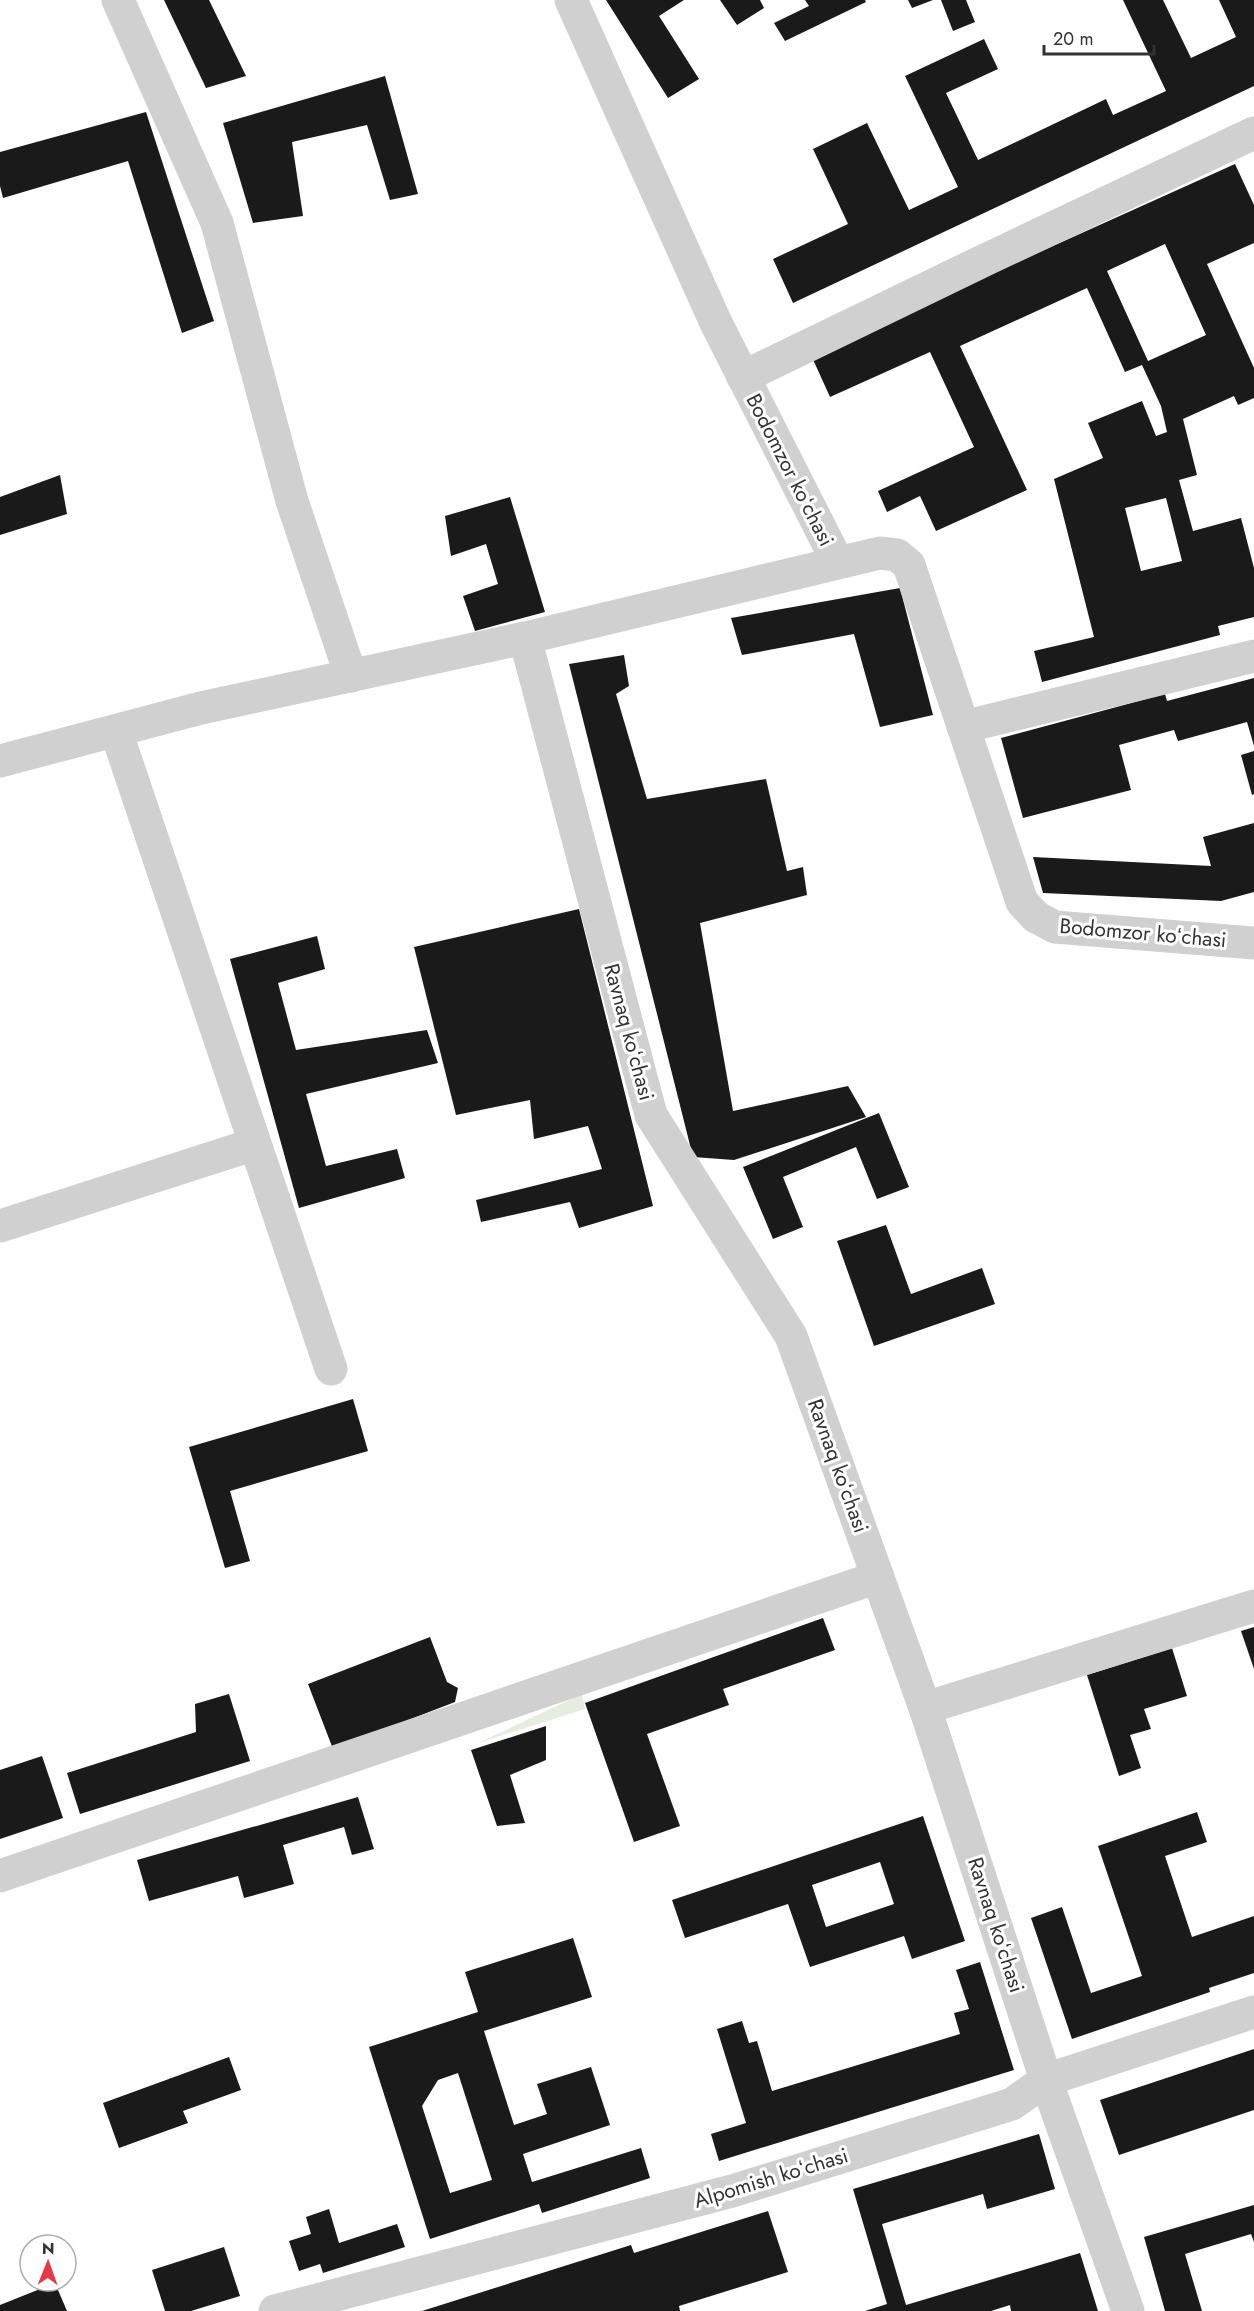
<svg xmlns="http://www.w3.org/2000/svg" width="1254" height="2311" font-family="Jost,sans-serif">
	<rect width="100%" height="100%" fill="#fff"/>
	<path fill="#e6ecdf" d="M582,1694L585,1709L478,1743Z"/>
	<g fill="#1a1a1a" fill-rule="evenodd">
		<path d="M164,0H209L246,76L206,88Z"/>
		<path d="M606,0H684L659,16L699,79L668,98Z"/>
		<path d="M720,0H760L764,8L737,25Z"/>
		<path d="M805,0H865L866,2L785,41L774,23L809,6Z"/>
		<path d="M908,0H933L912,8Z"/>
		<path d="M941,0H966L975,22L953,31Z"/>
		<path d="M1123,0H1163L1191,58L1236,37L1219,0H1254V86L793,303L773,259L848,224L813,149L867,123L909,210L958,187L905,76L984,39L998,69L946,93L978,160L1106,99L1113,115L1166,91Z"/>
		<path d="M385,76L418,194L390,200L367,125L292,142L303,216L253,223L223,123Z"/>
		<path d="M146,112L214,321L182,333L128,161L3,198L0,186V152Z"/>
		<path d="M1235,164L1254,205V243L1207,264L1254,368V398L1238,405L1234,396L1183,419L1197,475L1179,480L1193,531L1241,518L1254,568V617L1218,626L1220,635L1042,682L1034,651L1094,637L1054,479L1103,458L1088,423L1142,401L1156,436L1167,432L1161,406L1142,365L1125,372L1087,288L960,346L1027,490L936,531L920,496L887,512L878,491L974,447L930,352L830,397L811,355ZM1165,244L1206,335L1148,361L1107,271ZM1166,498L1182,561L1141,571L1125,508Z"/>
		<path d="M60,475L67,514L0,535V497Z"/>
		<path d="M510,497L545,612L475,631L463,596L498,584L486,544L451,556L445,516Z"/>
		<path d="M900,588L933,715L880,727L854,634L742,655L731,618Z"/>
		<path d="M624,655L629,686L616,694L647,799L766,779L787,871L803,867L807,895L700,923L733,1111L848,1086L866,1117L734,1160L693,1157L569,664Z"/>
		<path d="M1254,678V746L1247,722L1178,741L1174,730L1119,745L1131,790L1023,818L1001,738L1165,694L1167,701Z"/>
		<path d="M1254,751V794L1252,795L1241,755Z"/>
		<path d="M1254,823V892L1221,901L1043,893L1033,857L1211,866L1203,837Z"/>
		<path d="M579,909L653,1206L579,1228L570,1202L481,1222L476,1200L602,1169L588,1126L534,1139L530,1100L456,1115L414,947Z"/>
		<path d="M317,936L325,969L278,983L296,1050L427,1030L438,1063L306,1094L326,1166L397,1149L405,1178L299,1208L230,959Z"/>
		<path d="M879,1113L909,1187L877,1199L856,1147L783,1177L803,1227L773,1239L743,1167Z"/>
		<path d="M886,1225L911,1294L982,1268L995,1304L874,1346L837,1241Z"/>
		<path d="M353,1399L368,1451L230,1491L250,1561L225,1568L189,1447Z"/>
		<path d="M823,1618L835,1650L723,1689L729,1705L647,1734L680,1826L634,1842L585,1703Z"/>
		<path d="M1254,1627V1669L1241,1631Z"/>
		<path d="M430,1637L447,1682L458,1688L455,1702L333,1749L308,1684Z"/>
		<path d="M1172,1648L1187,1696L1144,1709L1151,1729L1130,1735L1141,1768L1119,1776L1087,1675Z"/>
		<path d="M229,1694L250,1761L80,1814L67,1773L196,1732L195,1704Z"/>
		<path d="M546,1726V1760L510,1775L525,1823L497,1826L471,1750Z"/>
		<path d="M42,1756L63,1818L0,1839V1770Z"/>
		<path d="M358,1797L374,1849L352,1855L344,1827L283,1845L294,1884L244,1898L238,1876L149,1901L137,1860Z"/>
		<path d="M1197,1812L1207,1842L1165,1856L1192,1937L1254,1916V1973L1209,1988L1210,1992L1072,2039L1031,1918L1062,1907L1091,1993L1142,1976L1098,1846Z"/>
		<path d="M923,1816L965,1941L912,1959L904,1936L810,1967L788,1904L685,1938L672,1900ZM880,1862L894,1904L826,1927L812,1885Z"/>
		<path d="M573,1938L592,1997L484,2031L514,2125L547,2114L537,2084L591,2067L610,2125L523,2154L532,2182L641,2148L650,2178L542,2213L539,2204L430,2239L369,2047L478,2012L465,1972ZM458,2073L492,2180L450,2193L422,2106L438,2080Z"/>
		<path d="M980,1962L1014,2070L719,2161L711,2134L746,2123L717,2029L742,2021L749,2043L757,2041L772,2091L960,2034L954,2013L969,2009L956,1970Z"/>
		<path d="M1254,2049V2110L1119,2155L1100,2100Z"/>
		<path d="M229,2057L241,2090L183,2111L188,2123L119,2148L103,2103Z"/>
		<path d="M1039,2134L1055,2189L987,2209L983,2194L882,2224L906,2305L1080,2253L1098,2311H1011L1010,2305L991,2311H865L887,2304L853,2189Z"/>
		<path d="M1254,2205V2242L1251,2234L1185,2254L1202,2311H1165L1144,2237Z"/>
		<path d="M329,2209L339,2243L397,2224L405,2247L323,2273L320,2264L299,2271L289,2241L311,2234L306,2217Z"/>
		<path d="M768,2211L788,2272L679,2306L680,2311H422L631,2245L634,2253Z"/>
		<path d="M224,2247L240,2296L191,2311H165L152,2270Z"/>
		<path d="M55,2283L67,2311H0V2305Z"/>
	</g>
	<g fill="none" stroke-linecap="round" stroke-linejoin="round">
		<g stroke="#d0d0d0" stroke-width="33">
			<path d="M118,0L217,223L292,501L351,676"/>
			<path d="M571,0L716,323L838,563L880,553L897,555L909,565L1022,902L1036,917L1055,927L1254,943"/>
			<path d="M743,377L987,259L1254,133"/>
			<path d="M525,638L651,1115L791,1336L925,1708L1046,2080L1128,2311"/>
			<path d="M963,727L1254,656"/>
			<path d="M116,731L331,1369"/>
			<path d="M0,761L201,708L525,638L838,563"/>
			<path d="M0,1226L255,1144"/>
			<path d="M925,1708L1254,1606"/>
			<path d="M0,1876L878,1577"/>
			<path d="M275,2311L732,2191L1012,2104L1046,2080L1254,2012"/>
		</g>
	</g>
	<g text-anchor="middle" stroke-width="6" stroke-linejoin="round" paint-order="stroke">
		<g font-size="21" fill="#333" stroke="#fff">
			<text transform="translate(790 470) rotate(63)" y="7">Bodomzor koʻchasi</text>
			<text transform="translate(1143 933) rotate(5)" y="7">Bodomzor koʻchasi</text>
			<text transform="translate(629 1032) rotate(75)" y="7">Ravnaq koʻchasi</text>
			<text transform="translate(838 1466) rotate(70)" y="7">Ravnaq koʻchasi</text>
			<text transform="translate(996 1925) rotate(72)" y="7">Ravnaq koʻchasi</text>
			<text transform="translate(771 2178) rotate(-17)" y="7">Alpomish koʻchasi</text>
		</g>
	</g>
	<g transform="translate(48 2263) rotate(1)"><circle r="28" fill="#ffffff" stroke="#adadad" stroke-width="1.5"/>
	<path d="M0-4.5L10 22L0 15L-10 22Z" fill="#e63946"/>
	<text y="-9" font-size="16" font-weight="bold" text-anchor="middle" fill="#333333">N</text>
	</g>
	<path d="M1044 45v9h110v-9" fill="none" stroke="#333333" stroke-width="3"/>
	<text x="1053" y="45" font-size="18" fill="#333333" stroke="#ffffff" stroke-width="4.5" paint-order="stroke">20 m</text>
</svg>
